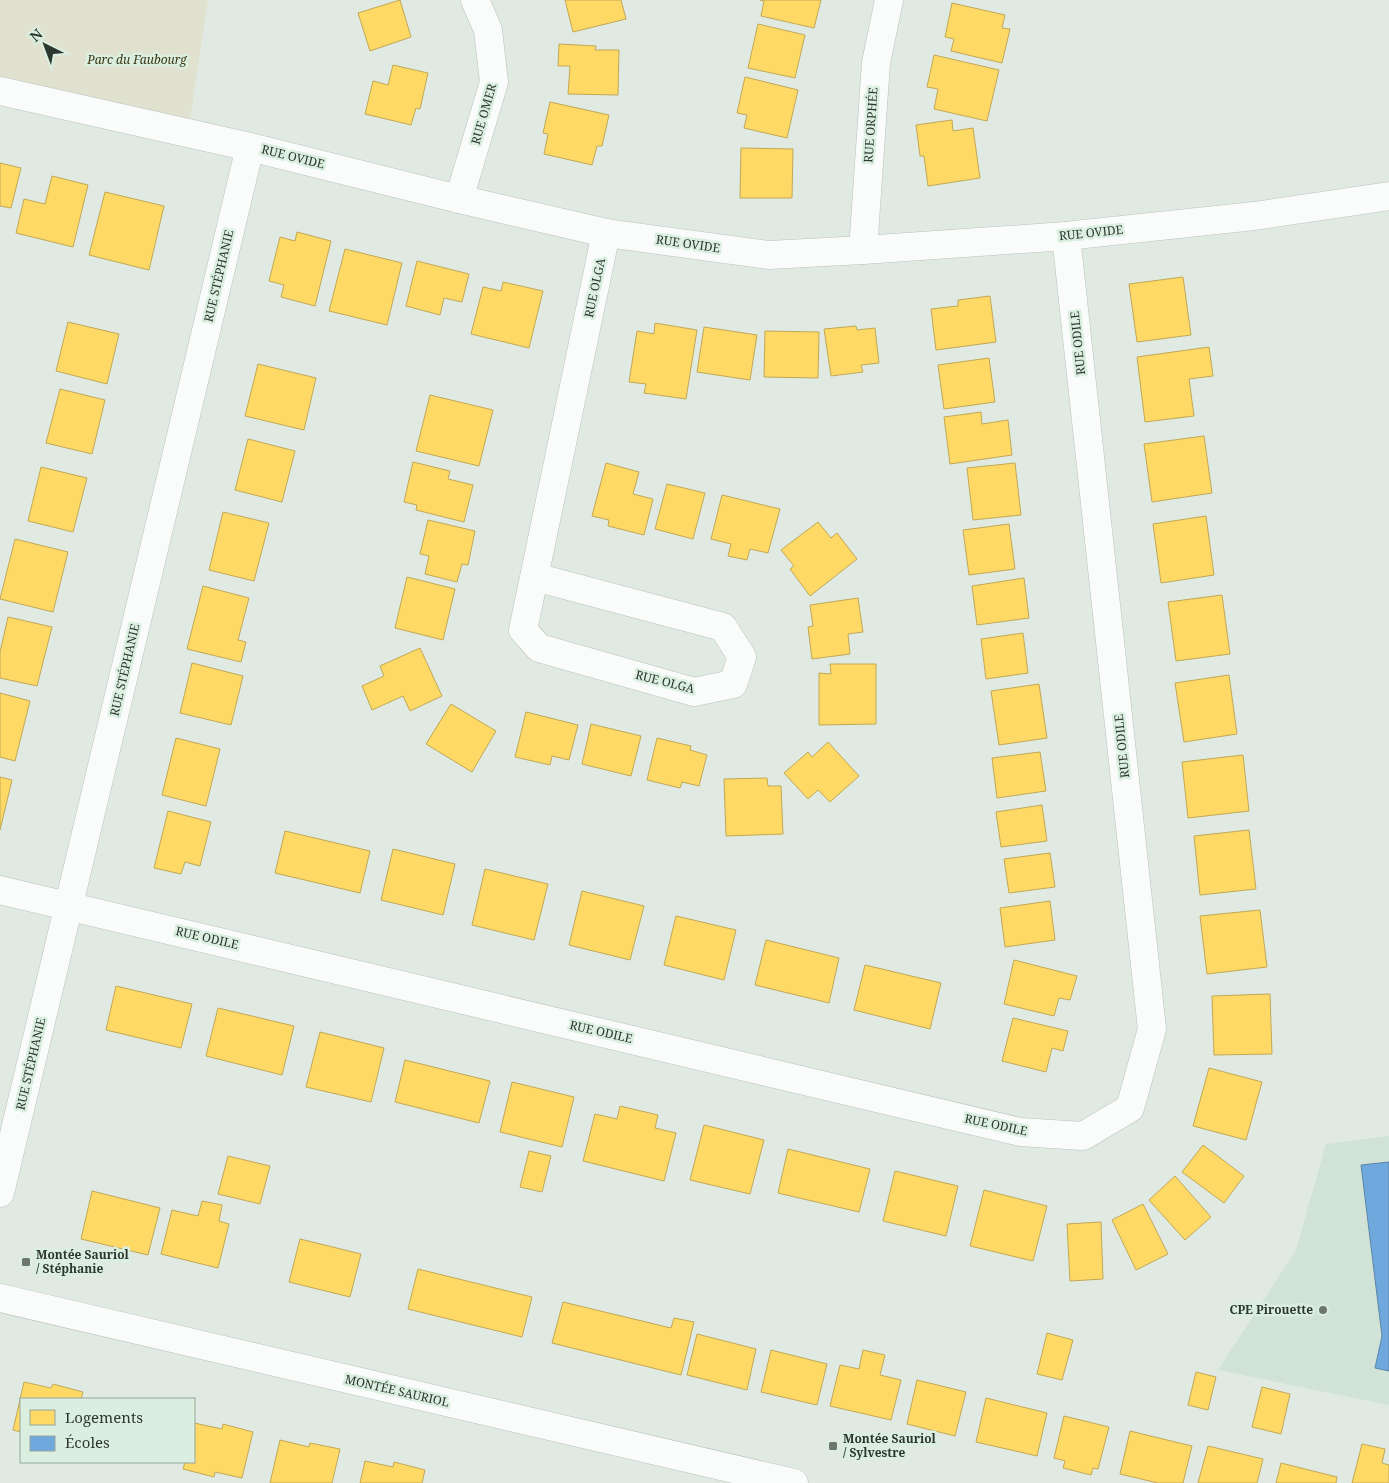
<svg xmlns="http://www.w3.org/2000/svg" width="1389" height="1483" font-family="'Noto Serif',serif">
	<rect width="100%" height="100%" fill="#e0eae2"/>
	<path fill="#d1e3d6" d="M1389,1136V1405L1218,1370L1296,1250L1326,1144Z"/>
	<path fill="#e0e2cf" d="M0,0H208L188,133L0,91Z"/>
	<g fill="#ffd966" stroke="#c0a856">
		<path d="M400,0L411,37L370,51L358,13Z"/>
		<path d="M565,0H621L626,19L573,32Z"/>
		<path d="M760,0H821L814,28L761,16L764,1Z"/>
		<path d="M952,3L1005,15L1002,28L1010,29L1002,63L951,51L954,39L945,37Z"/>
		<path d="M758,24L805,35L795,78L748,68Z"/>
		<path d="M559,44L596,46L595,50H619L618,95L568,94L570,66H558Z"/>
		<path d="M934,55L999,70L987,121L934,109L938,89L927,87Z"/>
		<path d="M393,65L428,73L420,109L416,108L411,125L365,114L373,81L388,85Z"/>
		<path d="M745,77L798,90L787,138L744,128L747,115L737,113Z"/>
		<path d="M550,102L609,115L602,146H597L592,165L544,154L548,134L543,133Z"/>
		<path d="M952,120L953,131L973,128L980,178L928,186L924,156H920L916,125Z"/>
		<path d="M741,148L793,149L792,198H740Z"/>
		<path d="M0,163L21,168L11,208L0,206Z"/>
		<path d="M52,176L88,185L73,247L16,233L24,199L45,204Z"/>
		<path d="M105,192L164,206L149,270L89,255Z"/>
		<path d="M297,232L331,241L315,306L281,297L284,285L269,281L280,237L295,241Z"/>
		<path d="M345,249L402,263L387,325L329,311Z"/>
		<path d="M417,261L469,274L462,302L444,298L440,315L406,306Z"/>
		<path d="M1183,277L1191,335L1137,342L1129,284Z"/>
		<path d="M503,282L543,291L529,348L471,334L483,287L501,291Z"/>
		<path d="M990,296L996,342L936,350L931,309L958,306V300Z"/>
		<path d="M68,322L119,334L107,384L56,371Z"/>
		<path d="M655,323L697,330L686,399L644,393L646,384L629,382L637,331L654,334Z"/>
		<path d="M856,326L857,330L875,328L879,363L861,365L863,372L831,376L824,329Z"/>
		<path d="M704,327L757,335L750,380L697,372Z"/>
		<path d="M765,331L819,332L818,378L764,377Z"/>
		<path d="M1209,347L1213,376L1189,379L1194,416L1145,422L1137,357Z"/>
		<path d="M989,358L995,402L944,409L938,365Z"/>
		<path d="M258,364L316,378L304,430L245,416Z"/>
		<path d="M60,389L105,400L92,454L46,443Z"/>
		<path d="M430,395L493,410L479,466L416,451Z"/>
		<path d="M981,412L982,424L1008,420L1012,455L950,464L944,417Z"/>
		<path d="M1204,436L1212,493L1152,502L1144,444Z"/>
		<path d="M248,439L295,451L282,502L235,490Z"/>
		<path d="M413,462L450,471L448,479L473,485L464,522L416,510L417,505L404,502Z"/>
		<path d="M606,463L639,472L633,494L653,499L644,535L608,526L609,520L592,516Z"/>
		<path d="M1015,463L1021,515L973,520L967,468Z"/>
		<path d="M41,467L87,478L73,532L28,521Z"/>
		<path d="M667,484L705,493L693,539L655,529Z"/>
		<path d="M722,495L780,509L768,553L750,549L747,560L728,556L731,544L711,539Z"/>
		<path d="M223,512L269,523L254,581L209,570Z"/>
		<path d="M1206,516L1214,575L1161,583L1153,524Z"/>
		<path d="M428,520L475,531L468,565L462,564L457,582L425,574L429,556L420,554Z"/>
		<path d="M818,522L831,538L837,533L857,559L810,596L790,569L794,566L781,550Z"/>
		<path d="M1009,524L1015,569L969,575L963,530Z"/>
		<path d="M15,539L68,552L53,612L0,599Z"/>
		<path d="M407,577L455,589L443,640L395,628Z"/>
		<path d="M1024,578L1029,618L977,625L972,586Z"/>
		<path d="M203,586L249,598L238,640L246,642L241,662L187,649Z"/>
		<path d="M1222,595L1230,654L1176,661L1168,602Z"/>
		<path d="M858,598L863,632L848,634L850,654L812,659L808,627L813,626L810,605Z"/>
		<path d="M8,617L52,627L37,686L0,678V652Z"/>
		<path d="M1023,633L1028,673L986,679L981,639Z"/>
		<path d="M420,648L442,696L410,711L403,696L372,710L362,686L384,676L380,666Z"/>
		<path d="M192,663L243,676L231,725L180,713Z"/>
		<path d="M830,664H876V724L819,725V673L831,674Z"/>
		<path d="M1229,675L1237,734L1184,742L1175,683Z"/>
		<path d="M1039,684L1047,738L999,745L991,691Z"/>
		<path d="M0,693L30,701L15,761L0,757Z"/>
		<path d="M451,704L496,731L472,772L426,744Z"/>
		<path d="M526,712L578,725L569,760L552,756L550,765L515,757Z"/>
		<path d="M591,724L641,736L631,776L582,764Z"/>
		<path d="M176,738L220,749L206,806L162,795Z"/>
		<path d="M657,738L691,746L690,750L707,755L699,786L682,782L680,788L647,780Z"/>
		<path d="M828,742L859,776L830,802L818,790L808,799L784,773L808,752L812,757Z"/>
		<path d="M1040,752L1046,791L997,798L992,758Z"/>
		<path d="M1243,755L1249,811L1188,818L1182,762Z"/>
		<path d="M0,777L12,780L0,830Z"/>
		<path d="M767,778L768,786H781L783,834L726,836L724,779Z"/>
		<path d="M1042,805L1047,841L1001,847L996,812Z"/>
		<path d="M168,811L211,822L200,866L185,862L181,874L154,868Z"/>
		<path d="M1249,830L1256,889L1200,895L1194,836Z"/>
		<path d="M285,831L370,851L360,893L275,873Z"/>
		<path d="M393,849L455,864L443,915L381,900Z"/>
		<path d="M1050,853L1055,887L1009,893L1004,859Z"/>
		<path d="M485,869L548,884L534,940L472,925Z"/>
		<path d="M582,891L644,906L630,960L569,945Z"/>
		<path d="M1050,901L1055,940L1005,947L1000,908Z"/>
		<path d="M1260,910L1267,967L1207,974L1200,916Z"/>
		<path d="M676,916L736,930L724,980L664,965Z"/>
		<path d="M766,940L839,958L829,1003L755,985Z"/>
		<path d="M1014,960L1077,976L1070,1000L1059,998L1054,1016L1004,1004Z"/>
		<path d="M865,965L941,983L930,1029L854,1010Z"/>
		<path d="M116,986L192,1004L181,1048L106,1030Z"/>
		<path d="M1270,994L1272,1054L1214,1055L1212,996Z"/>
		<path d="M218,1008L294,1026L282,1075L206,1056Z"/>
		<path d="M1013,1018L1068,1031L1063,1051L1052,1048L1046,1072L1002,1061Z"/>
		<path d="M320,1032L384,1048L371,1102L306,1087Z"/>
		<path d="M405,1060L490,1081L479,1123L395,1102Z"/>
		<path d="M1209,1068L1262,1082L1246,1140L1193,1126Z"/>
		<path d="M512,1082L574,1097L562,1147L500,1132Z"/>
		<path d="M620,1106L658,1115L655,1128L676,1133L664,1181L583,1161L595,1114L617,1119Z"/>
		<path d="M704,1125L764,1140L750,1194L690,1180Z"/>
		<path d="M1203,1145L1244,1176L1224,1203L1182,1172Z"/>
		<path d="M788,1149L870,1169L859,1212L778,1193Z"/>
		<path d="M529,1151L551,1156L542,1192L520,1187Z"/>
		<path d="M228,1156L270,1166L260,1204L218,1194Z"/>
		<path d="M895,1171L958,1186L946,1236L883,1221Z"/>
		<path d="M1175,1176L1211,1217L1185,1240L1149,1200Z"/>
		<path d="M984,1190L1047,1206L1033,1261L970,1246Z"/>
		<path d="M92,1191L160,1208L148,1255L81,1239Z"/>
		<path d="M202,1201L222,1205L219,1221L229,1224L218,1268L161,1254L172,1210L198,1216Z"/>
		<path d="M1143,1204L1168,1254L1136,1270L1112,1220Z"/>
		<path d="M1101,1222L1103,1279L1070,1281L1067,1224Z"/>
		<path d="M300,1239L361,1254L350,1297L289,1282Z"/>
		<path d="M418,1269L532,1297L522,1337L408,1309Z"/>
		<path d="M563,1302L671,1328L674,1318L694,1322L681,1375L552,1343Z"/>
		<path d="M1047,1333L1073,1340L1062,1380L1037,1374Z"/>
		<path d="M697,1334L756,1349L747,1390L687,1375Z"/>
		<path d="M771,1350L827,1364L817,1405L761,1392Z"/>
		<path d="M863,1350L885,1355L880,1375L901,1380L891,1420L830,1406L840,1365L859,1369Z"/>
		<path d="M1196,1372L1216,1377L1208,1410L1188,1405Z"/>
		<path d="M917,1380L966,1392L955,1436L907,1424Z"/>
		<path d="M24,1382L51,1388L53,1384L83,1392L81,1399H21V1432L13,1430Z"/>
		<path d="M1262,1387L1290,1394L1281,1434L1252,1427Z"/>
		<path d="M986,1398L1047,1413L1037,1456L976,1442Z"/>
		<path d="M1064,1416L1109,1427L1098,1469L1093,1468L1091,1475L1063,1468L1065,1461L1054,1458Z"/>
		<path d="M194,1423L222,1429L223,1424L253,1432L242,1478L215,1472L214,1477L183,1469L185,1462H194Z"/>
		<path d="M1130,1431L1192,1446L1183,1483H1158L1120,1474Z"/>
		<path d="M280,1440L309,1447L310,1443L340,1449L332,1483H270Z"/>
		<path d="M1362,1444L1385,1449L1382,1463L1389,1465V1483H1352Z"/>
		<path d="M1208,1446L1263,1459L1257,1483H1198Z"/>
		<path d="M365,1461L393,1467L394,1462L425,1470L422,1483H360Z"/>
		<path d="M1281,1463L1337,1477L1336,1483H1276Z"/>
	</g>
	<path fill="#6fa8dc" stroke="#5c86a8" d="M1389,1162V1371L1375,1368L1382,1336L1361,1165Z"/>
	<g fill="none" stroke-linecap="round" stroke-linejoin="round">
		<defs>
			<g id="street">
				<path d="M0,91L250,147L459,199L606,233L769,255L863,250L1066,236L1254,216L1389,196"/>
				<path d="M459,199L494,82L488,30L475,0"/>
				<path d="M863,250L876,63L889,0"/>
				<path d="M535,577L723,627L742,657L733,684L694,692L539,648L523,630L606,233"/>
				<path d="M0,890L1020,1132L1083,1136L1130,1108L1152,1029L1066,236"/>
				<path d="M0,1193L250,147"/>
				<path d="M0,1298L794,1483"/>
			</g>
		</defs>
		<use href="#street" stroke="#bac2bc" stroke-width="29"/>
		<use href="#street" stroke="#fafcfb" stroke-width="28"/>
	</g>
	<g fill="#6c756e" stroke="#dbefe0" stroke-width="2">
		<rect x="21" y="1257" width="10" height="10" rx="2.5"/>
		<circle cx="1323" cy="1310" r="5"/>
		<rect x="828" y="1441" width="10" height="10" rx="2.5"/>
	</g>
	<g text-anchor="middle" stroke-width="5" stroke-linejoin="round" paint-order="stroke">
		<g font-size="12" font-style="italic" fill="#3b3512" stroke="#dbefe0">
			<text x="137" y="64">Parc du Faubourg</text>
		</g>
		<g font-size="12" fill="#2e3630" stroke="#dbefe0">
			<text transform="translate(484 114) rotate(-74)" y="4">RUE OMER</text>
			<text transform="translate(871 125) rotate(-86)" y="4">RUE ORPHÉE</text>
			<text transform="translate(293 157) rotate(14)" y="4">RUE OVIDE</text>
			<text transform="translate(1091 233) rotate(-6)" y="4">RUE OVIDE</text>
			<text transform="translate(688 244) rotate(8)" y="4">RUE OVIDE</text>
			<text transform="translate(219 276) rotate(-77)" y="4">RUE STÉPHANIE</text>
			<text transform="translate(595 288) rotate(-78)" y="4">RUE OLGA</text>
			<text transform="translate(1078 343) rotate(-96)" y="4">RUE ODILE</text>
			<text transform="translate(125 670) rotate(-77)" y="4">RUE STÉPHANIE</text>
			<text transform="translate(665 682) rotate(14)" y="4">RUE OLGA</text>
			<text transform="translate(1122 746) rotate(-96)" y="4">RUE ODILE</text>
			<text transform="translate(207 938) rotate(13)" y="4">RUE ODILE</text>
			<text transform="translate(601 1032) rotate(13)" y="4">RUE ODILE</text>
			<text transform="translate(31 1064) rotate(-77)" y="4">RUE STÉPHANIE</text>
			<text transform="translate(996 1125) rotate(12)" y="4">RUE ODILE</text>
			<text transform="translate(397 1391) rotate(13)" y="4">MONTÉE SAURIOL</text>
		</g>
		<g font-size="12" font-weight="bold" fill="#2e3630" stroke="#dbefe0" text-anchor="start">
			<text x="36" y="1259">Montée Sauriol<tspan x="36" dy="14">/ Stéphanie</tspan></text>
			<text x="1313" y="1314" text-anchor="end">CPE Pirouette</text>
			<text x="843" y="1443">Montée Sauriol<tspan x="843" dy="14">/ Sylvestre</tspan></text>
		</g>
	</g>
	<rect x="20" y="1398" width="175" height="65" fill="#dbefe0" stroke="#96a59a"/>
	<rect x="30" y="1410" width="25" height="15" fill="#ffd966" stroke="#96a59a"/>
	<text x="65" y="1423" font-size="15" fill="#2e3630">Logements</text>
	<rect x="30" y="1436" width="25" height="15" fill="#6fa8dc" stroke="#96a59a"/>
	<text x="65" y="1448" font-size="15" fill="#2e3630">Écoles</text>
	<g transform="translate(45 45) rotate(318)" stroke="#dbefe0" stroke-width="4" paint-order="stroke">
	<path d="M0-4L9 19L0 12L-9 19Z" fill="#2e3630"/>
	<text y="-8" font-size="14" font-weight="bold" text-anchor="middle" fill="#2e3630">N</text>
	</g>
</svg>
